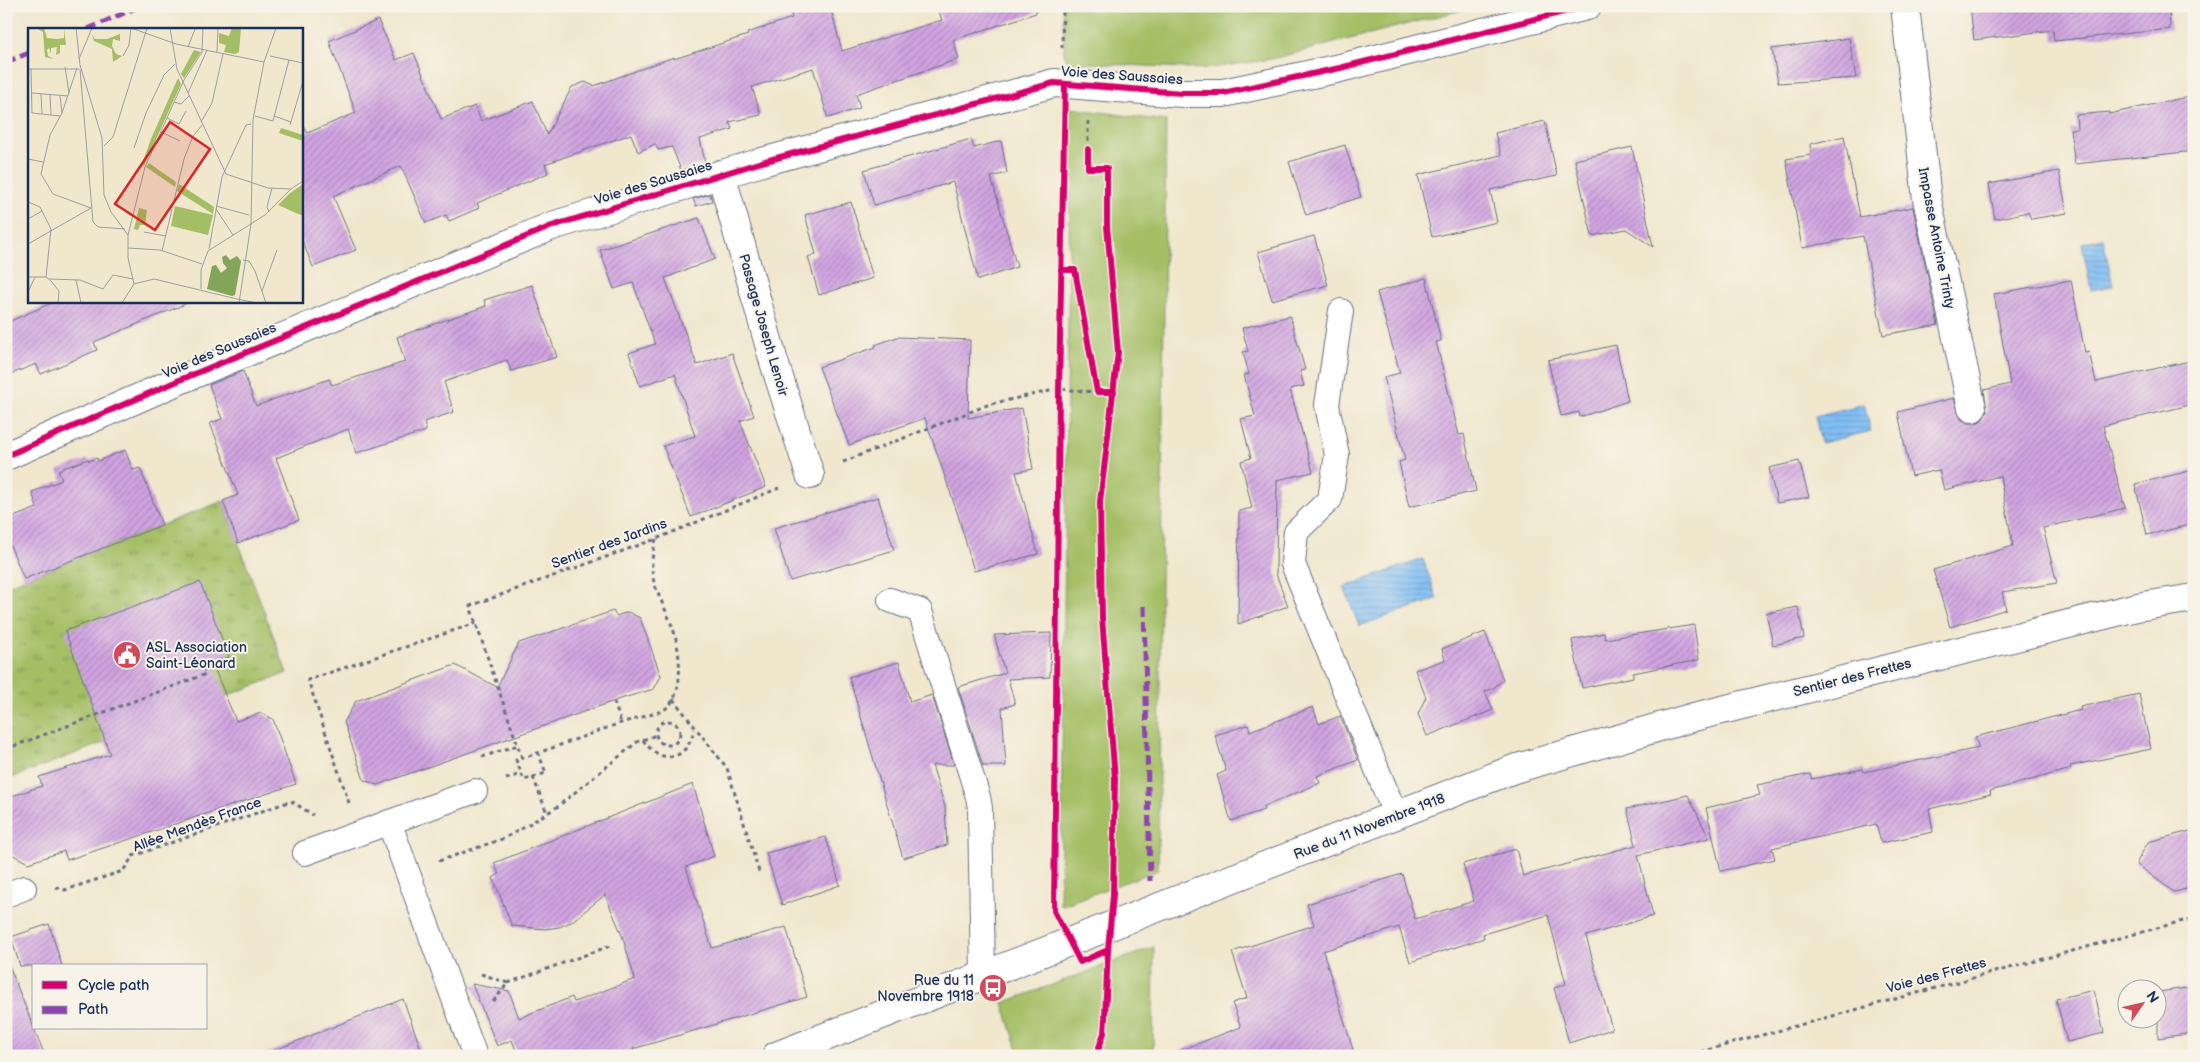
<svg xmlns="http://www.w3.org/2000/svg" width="2200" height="1062" font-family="'Balsamiq Sans',sans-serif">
	<defs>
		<pattern id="grass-tufts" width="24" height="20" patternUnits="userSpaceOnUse" patternTransform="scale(1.25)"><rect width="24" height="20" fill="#a3be64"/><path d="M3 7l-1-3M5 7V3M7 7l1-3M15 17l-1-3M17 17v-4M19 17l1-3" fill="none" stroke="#849b56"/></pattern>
		<pattern id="water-rules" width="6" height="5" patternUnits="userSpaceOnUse" patternTransform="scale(1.25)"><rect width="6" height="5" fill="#81bef4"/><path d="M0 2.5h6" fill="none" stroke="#699bc9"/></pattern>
		<pattern id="building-hatch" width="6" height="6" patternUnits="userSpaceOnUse" patternTransform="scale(1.25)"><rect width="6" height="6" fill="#d1a4e1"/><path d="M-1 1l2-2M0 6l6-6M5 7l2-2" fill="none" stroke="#a986ba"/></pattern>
	</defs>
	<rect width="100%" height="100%" fill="#f7f3e8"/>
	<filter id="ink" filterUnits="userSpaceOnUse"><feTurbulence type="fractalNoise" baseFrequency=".02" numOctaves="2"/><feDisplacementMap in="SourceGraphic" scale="10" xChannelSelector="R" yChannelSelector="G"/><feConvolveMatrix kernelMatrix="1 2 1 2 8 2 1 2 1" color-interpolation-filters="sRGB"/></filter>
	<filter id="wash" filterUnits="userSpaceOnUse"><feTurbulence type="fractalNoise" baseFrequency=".0096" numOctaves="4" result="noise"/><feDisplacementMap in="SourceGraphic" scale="20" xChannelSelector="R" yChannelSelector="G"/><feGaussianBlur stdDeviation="1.12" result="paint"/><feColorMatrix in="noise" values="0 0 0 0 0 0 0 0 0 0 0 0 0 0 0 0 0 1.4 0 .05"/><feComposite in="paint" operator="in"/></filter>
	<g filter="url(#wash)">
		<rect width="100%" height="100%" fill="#f0e7cd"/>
		<path fill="url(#grass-tufts)" stroke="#5f7661" d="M223,501L287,673L6,780V586Z"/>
		<g fill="#a3be64" stroke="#5f7661">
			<path d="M1063,6H1478L1272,59L1205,69L1068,62L1064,54Z"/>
			<path d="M1071,108L1166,121L1158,870L1060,906Z"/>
			<path d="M1154,947L1153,1056H1020L1003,1003Z"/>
		</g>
		<g fill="url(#water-rules)" stroke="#4e76a9">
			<path d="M2103,238L2113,286L2091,290L2082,243Z"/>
			<path d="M1864,404L1871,431L1821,443L1815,416Z"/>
			<path d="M1423,559L1437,599L1359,626L1344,587Z"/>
		</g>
		<g id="blocks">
			<g fill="url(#building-hatch)">
				<path d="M789,6H830L842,51L942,20L937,6H1035L1036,13L953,40L959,59L856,94L860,108L828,118L813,68L752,87L761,115L729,122L732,129L700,139L705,163L681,170L672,147L658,150L655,144L638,152L631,134L545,164L548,173L477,203L479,208L449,221L446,215L426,223L401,166L333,196L356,250L313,267L301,238V121L307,133L356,113L329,41L378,20L396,60L414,53L441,119L475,106L481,121L533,101L547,135L572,87L585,82L594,86L674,57V59L748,35L747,33L792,18Z"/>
				<path d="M1970,6H2169L2170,29L2054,41L2053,30L1974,40Z"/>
				<path d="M1849,38L1856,78L1778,83L1772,49Z"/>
				<path d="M2192,96L2194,151L2075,164L2070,129H2077L2076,115L2109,112V114Z"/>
				<path d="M1545,121L1557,176L1490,190L1497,222L1432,237L1418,175L1501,155L1495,133Z"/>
				<path d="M1844,136L1860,217L1913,207L1938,325L1883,335L1863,236L1802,248L1786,159L1811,155L1810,144Z"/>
				<path d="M971,139L974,148L1001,141L1007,173L991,177L1017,267L978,280L953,182L874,205L864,170Z"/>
				<path d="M1345,145L1361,197L1306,215L1289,162Z"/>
				<path d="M1632,147L1653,247L1626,229L1592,236L1575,160Z"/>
				<path d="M2059,171L2067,213L2031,219L2028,212L1995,219L1989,184Z"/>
				<path d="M710,194L712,201L696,206L693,199Z"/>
				<path d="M851,202L873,278L819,295L808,257L816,254L805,215Z"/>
				<path d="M699,218L715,259L665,278L697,365L732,353L754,416L740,421L766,487L691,517L663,446L695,436L675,374L640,386L629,353L655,344L633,283L614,289L600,250Z"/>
				<path d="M1314,236L1328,285L1272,300L1258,252Z"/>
				<path d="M1426,278L1441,341L1436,342L1459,435L1464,434L1476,491L1409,507L1399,462L1405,460L1384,377L1400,373L1377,292Z"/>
				<path d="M2071,280L2085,353L2089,352L2096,382L2194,360V404L2103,426L2125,508L2043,528L2057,583L2002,592L2006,609L1950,627L1933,570L2013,546L2000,476L1944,490L1939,470L1911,476L1898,412L1954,398L1961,419L1968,423H1976L1982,420L1987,412L1984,390L2010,384L1994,294Z"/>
				<path d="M532,285L557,357L511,371L507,360L444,382L454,412L424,422L426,431L356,453L348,429L276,458L299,520L238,543L223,501L238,495L210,423L222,419L209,385L243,371L256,406L329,379L332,385L405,362L397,337L486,306L484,300Z"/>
				<path d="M56,301H190V302L94,342L97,350L41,374L36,364L6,376V323Z"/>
				<path d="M1290,316L1305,370L1300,371L1304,386L1290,389L1313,472L1277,480L1276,574L1288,606L1238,624L1239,511L1252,508L1241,461L1251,458L1241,419L1255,416L1244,375L1249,374L1243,352L1248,351L1242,328Z"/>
				<path d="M897,337L970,340L968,418L1022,408L1033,469L1016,472L1038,554L974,571L958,515L925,418L849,445L819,367L876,347L875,345Z"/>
				<path d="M1616,345L1628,401L1580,417L1579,412L1561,416L1548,360Z"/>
				<path d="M125,450L133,470L140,468L162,525L24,579L6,535V520L37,508L32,492L62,480L58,470L88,459L89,461L97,458L98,461Z"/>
				<path d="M1799,461L1809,497L1777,503L1769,468Z"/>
				<path d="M2194,470V524L2147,535L2135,484Z"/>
				<path d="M878,497L894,550L790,581L774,528Z"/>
				<path d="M200,582L229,657L212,663L236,721L261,713L273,719L296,784L67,860L64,851L28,863L6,851V798L42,786L39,777L110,754L65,631Z"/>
				<path d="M1798,607L1804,638L1773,645L1766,613Z"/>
				<path d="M613,611L616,616L628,612L640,618L661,676L654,689L620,699L377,785L364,780L344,722L356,701L455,665L497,687L519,643Z"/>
				<path d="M1694,625L1699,660L1633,673V677L1582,688L1572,640L1604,633L1605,639Z"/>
				<path d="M1485,632L1503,680L1492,689L1485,691L1493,710L1427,736L1418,714L1426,697L1415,670L1445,660L1442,649Z"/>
				<path d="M1051,633L1050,677L1008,679L1015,704L1002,708L1006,766H983L958,687L1005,673L994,635Z"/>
				<path d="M899,662L910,702L932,695L954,765H932L945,807L947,845L903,858L849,677Z"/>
				<path d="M2139,694L2151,749L2070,766L2071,769L1990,791L1991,794L1929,809L1933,832L1881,843L1876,824L1772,848L1775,859L1721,871L1706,808L1760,795L1757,785L1810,774L1812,779L1863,769L1864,772L1979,748L1975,737L2081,710L2080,707Z"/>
				<path d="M1313,707L1319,724L1340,716L1358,760L1317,776L1320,783L1263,807L1264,810L1231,821L1217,775L1226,771L1215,735L1248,725L1250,731Z"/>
				<path d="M693,784L714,856L686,867L712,948L786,927L807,997L633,1049L635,1056H518L512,1040L497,1046L472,984L509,991L519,1018L572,997L574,1002L635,979L622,935L605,895L571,922L559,927L545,929L512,926L493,878L499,874L494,863Z"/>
				<path d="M1688,795L1709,838L1638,855L1653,916L1586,936L1612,1029L1569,1043L1554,988L1566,984L1548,915L1483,934L1484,938L1410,962L1399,927L1323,951L1355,1056H1173V1053L1241,1027L1232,1003L1247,998L1232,952L1314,925L1307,904L1402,874L1415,919L1474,901L1463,864L1516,849L1523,876L1636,845L1627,809Z"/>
				<path d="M2194,830V887L2174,892L2136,864L2148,842Z"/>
				<path d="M826,837L840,885L782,905L766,853Z"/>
				<path d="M49,924L62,966H20L11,937Z"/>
				<path d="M6,963H8L45,1056H6Z"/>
				<path d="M2194,987V1033L2158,1038V992Z"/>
				<path d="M2094,990L2104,1033L2067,1042L2056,999Z"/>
				<path d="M403,999L421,1049L404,1056H266L265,1054Z"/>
			</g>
		</g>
	</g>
	<g filter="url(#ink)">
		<use href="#blocks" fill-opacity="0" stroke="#666f85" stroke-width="1"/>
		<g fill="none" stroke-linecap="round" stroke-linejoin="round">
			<defs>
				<g id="lane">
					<path d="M1341,311L1327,405L1337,455L1330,499L1296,532L1293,564L1396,816"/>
					<path d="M890,600L920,611L978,797L980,808L983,976"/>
					<path d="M389,822L475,1056"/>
					<path d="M305,853L475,791"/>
					<path d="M6,895L24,888"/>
				</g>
				<g id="street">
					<path d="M1905,6L1927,199L1972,408"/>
					<path d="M721,174L774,362L810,475"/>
					<path d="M6,456L182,379L552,226L762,162L1054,83L1182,93H1223L1340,68L1587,6"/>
					<path d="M776,1056L1514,769L1694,717L2137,607L2194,598"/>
				</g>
			</defs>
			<use href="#lane" stroke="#666f85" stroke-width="26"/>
			<use href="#street" stroke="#666f85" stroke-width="30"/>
			<g stroke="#666f85" stroke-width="3" stroke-dasharray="4 4" stroke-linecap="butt">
				<path d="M1062,48L1063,6"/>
				<path d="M1088,149V121"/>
				<path d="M843,462L990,404L1059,389L1097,392"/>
				<path d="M673,699L727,768L760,875"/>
				<path d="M614,702L621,723"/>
				<circle cx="668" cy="733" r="12"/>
				<path d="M643,740C662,767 688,760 694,729"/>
				<path d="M6,749L206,674L204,668"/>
				<path d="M538,752L546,773L524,780L516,760C552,749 586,735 621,723C633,719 654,715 665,709C686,695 680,646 672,626C658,589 645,580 656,539"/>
				<path d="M482,757L518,745"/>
				<path d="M522,758L470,606L656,539L779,488"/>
				<path d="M533,777L547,813"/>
				<path d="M506,779L521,774"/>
				<path d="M349,803L308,680L476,623"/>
				<path d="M439,861L505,838L521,829L557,807L637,742L656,735"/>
				<path d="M56,887L65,890L123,871L133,856L291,801L313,815"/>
				<path d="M481,974L508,983L492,1003"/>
				<path d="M508,983L610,946"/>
				<path d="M1685,1056L2194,918"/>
			</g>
			<use href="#lane" stroke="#fff" stroke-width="24"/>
			<use href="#street" stroke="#fff" stroke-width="28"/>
			<g stroke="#8e44ad" stroke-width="5" stroke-dasharray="10 5" stroke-linecap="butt">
				<path d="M88,29L140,6"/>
				<path d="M6,62L29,53"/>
				<path d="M1144,606L1150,881"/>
			</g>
			<defs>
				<g id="cycleway">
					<path d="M1065,84L1059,389L1054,911L1080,962L1108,950"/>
					<path d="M1088,149V168H1107V226L1118,352L1100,502L1102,618L1115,779L1113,895L1108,950L1105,1018L1104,1033L1096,1056"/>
					<path d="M1061,270H1075L1097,392H1114"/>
					<path d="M6,456L182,379L552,226L762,162L1054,83L1182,93H1223L1340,68L1587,6"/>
				</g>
			</defs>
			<use href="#cycleway" stroke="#f7f3e8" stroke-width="9"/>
			<use href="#cycleway" stroke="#d6006c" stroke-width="6"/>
		</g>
	</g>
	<defs>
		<symbol id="civic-disc" viewBox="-11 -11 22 22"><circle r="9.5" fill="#d1495b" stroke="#f7f3e8"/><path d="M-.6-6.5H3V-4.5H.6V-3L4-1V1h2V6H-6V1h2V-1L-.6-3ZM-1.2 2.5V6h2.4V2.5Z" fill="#fff"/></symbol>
		<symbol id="bus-disc" viewBox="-11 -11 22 22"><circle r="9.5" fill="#d1495b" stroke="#f7f3e8"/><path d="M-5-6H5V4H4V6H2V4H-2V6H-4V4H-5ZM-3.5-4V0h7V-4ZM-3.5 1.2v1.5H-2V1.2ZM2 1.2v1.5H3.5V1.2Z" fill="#fff"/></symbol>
	</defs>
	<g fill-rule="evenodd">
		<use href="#civic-disc" x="111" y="639" width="32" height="32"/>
		<use href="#bus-disc" x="977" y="972" width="32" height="32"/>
	</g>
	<g text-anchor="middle" stroke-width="4" stroke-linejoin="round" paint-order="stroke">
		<g font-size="14" fill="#1b2f5e" stroke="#f7f3e8">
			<text transform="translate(1122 75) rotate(4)" y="5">Voie des Saussaies</text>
			<text transform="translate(653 182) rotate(-17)" y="5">Voie des Saussaies</text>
			<text transform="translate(1937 238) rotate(79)" y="5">Impasse Antoine Trinty</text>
			<text transform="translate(764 325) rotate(74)" y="5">Passage Joseph Lenoir</text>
			<text transform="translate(219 350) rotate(-23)" y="5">Voie des Saussaies</text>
			<text transform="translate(609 543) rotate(-20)" y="5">Sentier des Jardins</text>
			<text transform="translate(1852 677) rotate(-14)" y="5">Sentier des Frettes</text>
			<text transform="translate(197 824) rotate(-20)" y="5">Allée Mendès France</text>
			<text transform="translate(1369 826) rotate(-21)" y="5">Rue du 11 Novembre 1918</text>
			<text transform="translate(1936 975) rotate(-15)" y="5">Voie des Frettes</text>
		</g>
		<g font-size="14" fill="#1b2f5e" stroke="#f7f3e8" text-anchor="start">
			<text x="146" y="652">ASL Association<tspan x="146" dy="16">Saint-Léonard</tspan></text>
			<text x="974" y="985" text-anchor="end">Rue du 11<tspan x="974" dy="16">Novembre 1918</tspan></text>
		</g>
	</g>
	<g transform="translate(28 28)">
		<rect width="275" height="275" fill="#f0e7cd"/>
		<path d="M8,0H16L19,10L29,11L36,10V0L38,17H32V25L28,27L29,19L23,20V26L21,20L19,22L20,28L26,31L17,29L15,4ZM64,6L67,11H79L92,6V13L85,11L84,18L88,26L94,28L85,34L84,21L66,13ZM166,22L173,24L156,50L153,46ZM253,100L275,107V113L251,105ZM111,180L119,182L117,197H112L110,202L106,201Z" fill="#a3be64"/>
		<path d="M198,227L202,232L209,228L213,233L207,267L204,268L179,261L184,238L188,237L193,245L199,240L195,235L194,229Z" fill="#82a55a"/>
		<path d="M147,178L185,187L180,207L143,198Z" fill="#a3be64"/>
		<path d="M204,0H213L211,24L207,26L196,24L198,17L191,15V5L201,8ZM150,50L153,56L116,138L114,136L123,111ZM121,135L148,154L147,159L118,139ZM151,156L186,179L185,186L149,163ZM275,156V188L250,177L261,166Z" fill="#a3be64"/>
		<path fill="none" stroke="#9b9da1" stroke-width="1" d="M48,0L52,37L74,110L76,167L83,184L100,207V230L106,256M103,0L148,16L236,34M142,0L149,41L198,146L240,160L263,161L275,153M160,19L167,1M189,24L190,0M95,28L101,17L103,0M242,28L275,35M51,31L64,0M37,39L41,65M49,40L34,85L22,107L13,146L25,166L63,180M0,41H51M3,41L4,85L32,88M52,41L65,194L70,199L97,201M4,65L40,68M160,65L179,22M13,66L14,86M22,67L23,87M32,68L34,85M146,74L153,76L161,68M227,88L245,93L261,32M246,88L263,94M139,90L151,96L158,83M173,94L184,75L195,26M262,97L275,53M133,104L152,113M76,118L85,109L119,0M106,120L118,85L136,47L147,36M0,131L15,134M0,174L12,179L23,201L18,249M188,178L221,187M188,181L205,207M241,184L239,179L244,160M0,191L14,183M116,204L138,208M100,207L117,139L156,52L174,24L175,0M0,216L63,180M100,220L132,222L174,236M181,221L194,149L218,97L223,96M134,223L156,131L165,108L175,96M215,232L221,233L227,243L238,275M0,249H18L23,253L31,263L30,275M21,251L52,252L75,261L85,247L105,251M48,252L53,275M173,261V242L180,223L237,187L263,161M234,263L249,222M0,264L7,249M209,271L229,275M94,275L106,256L126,251L209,271M211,275L223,196L225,92L236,34L248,0"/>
		<path fill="#d62828" fill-opacity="0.15" stroke="#d62828" stroke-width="2.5" d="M142,94L182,121L127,202L87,176Z"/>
		<rect width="275" height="275" fill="none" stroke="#1b2f5e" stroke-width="2.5"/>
	</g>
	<rect width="2200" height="1062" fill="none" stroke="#f7f3e8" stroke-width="25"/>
	<rect x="32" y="964" width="175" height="65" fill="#f7f3e8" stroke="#9fa5b1"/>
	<rect x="42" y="981" width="25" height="8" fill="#d6006c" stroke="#9fa5b1"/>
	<text x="78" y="990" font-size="15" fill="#1b2f5e">Cycle path</text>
	<rect x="42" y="1006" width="25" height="8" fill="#8e44ad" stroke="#9fa5b1"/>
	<text x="78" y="1014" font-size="15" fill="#1b2f5e">Path</text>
	<g transform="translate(2142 1004) rotate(56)"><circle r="24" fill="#f7f3e8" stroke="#9fa5b1"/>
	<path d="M0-4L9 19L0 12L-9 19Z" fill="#d1495b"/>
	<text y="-8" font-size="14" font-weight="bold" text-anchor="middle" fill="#1b2f5e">N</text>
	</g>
</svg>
